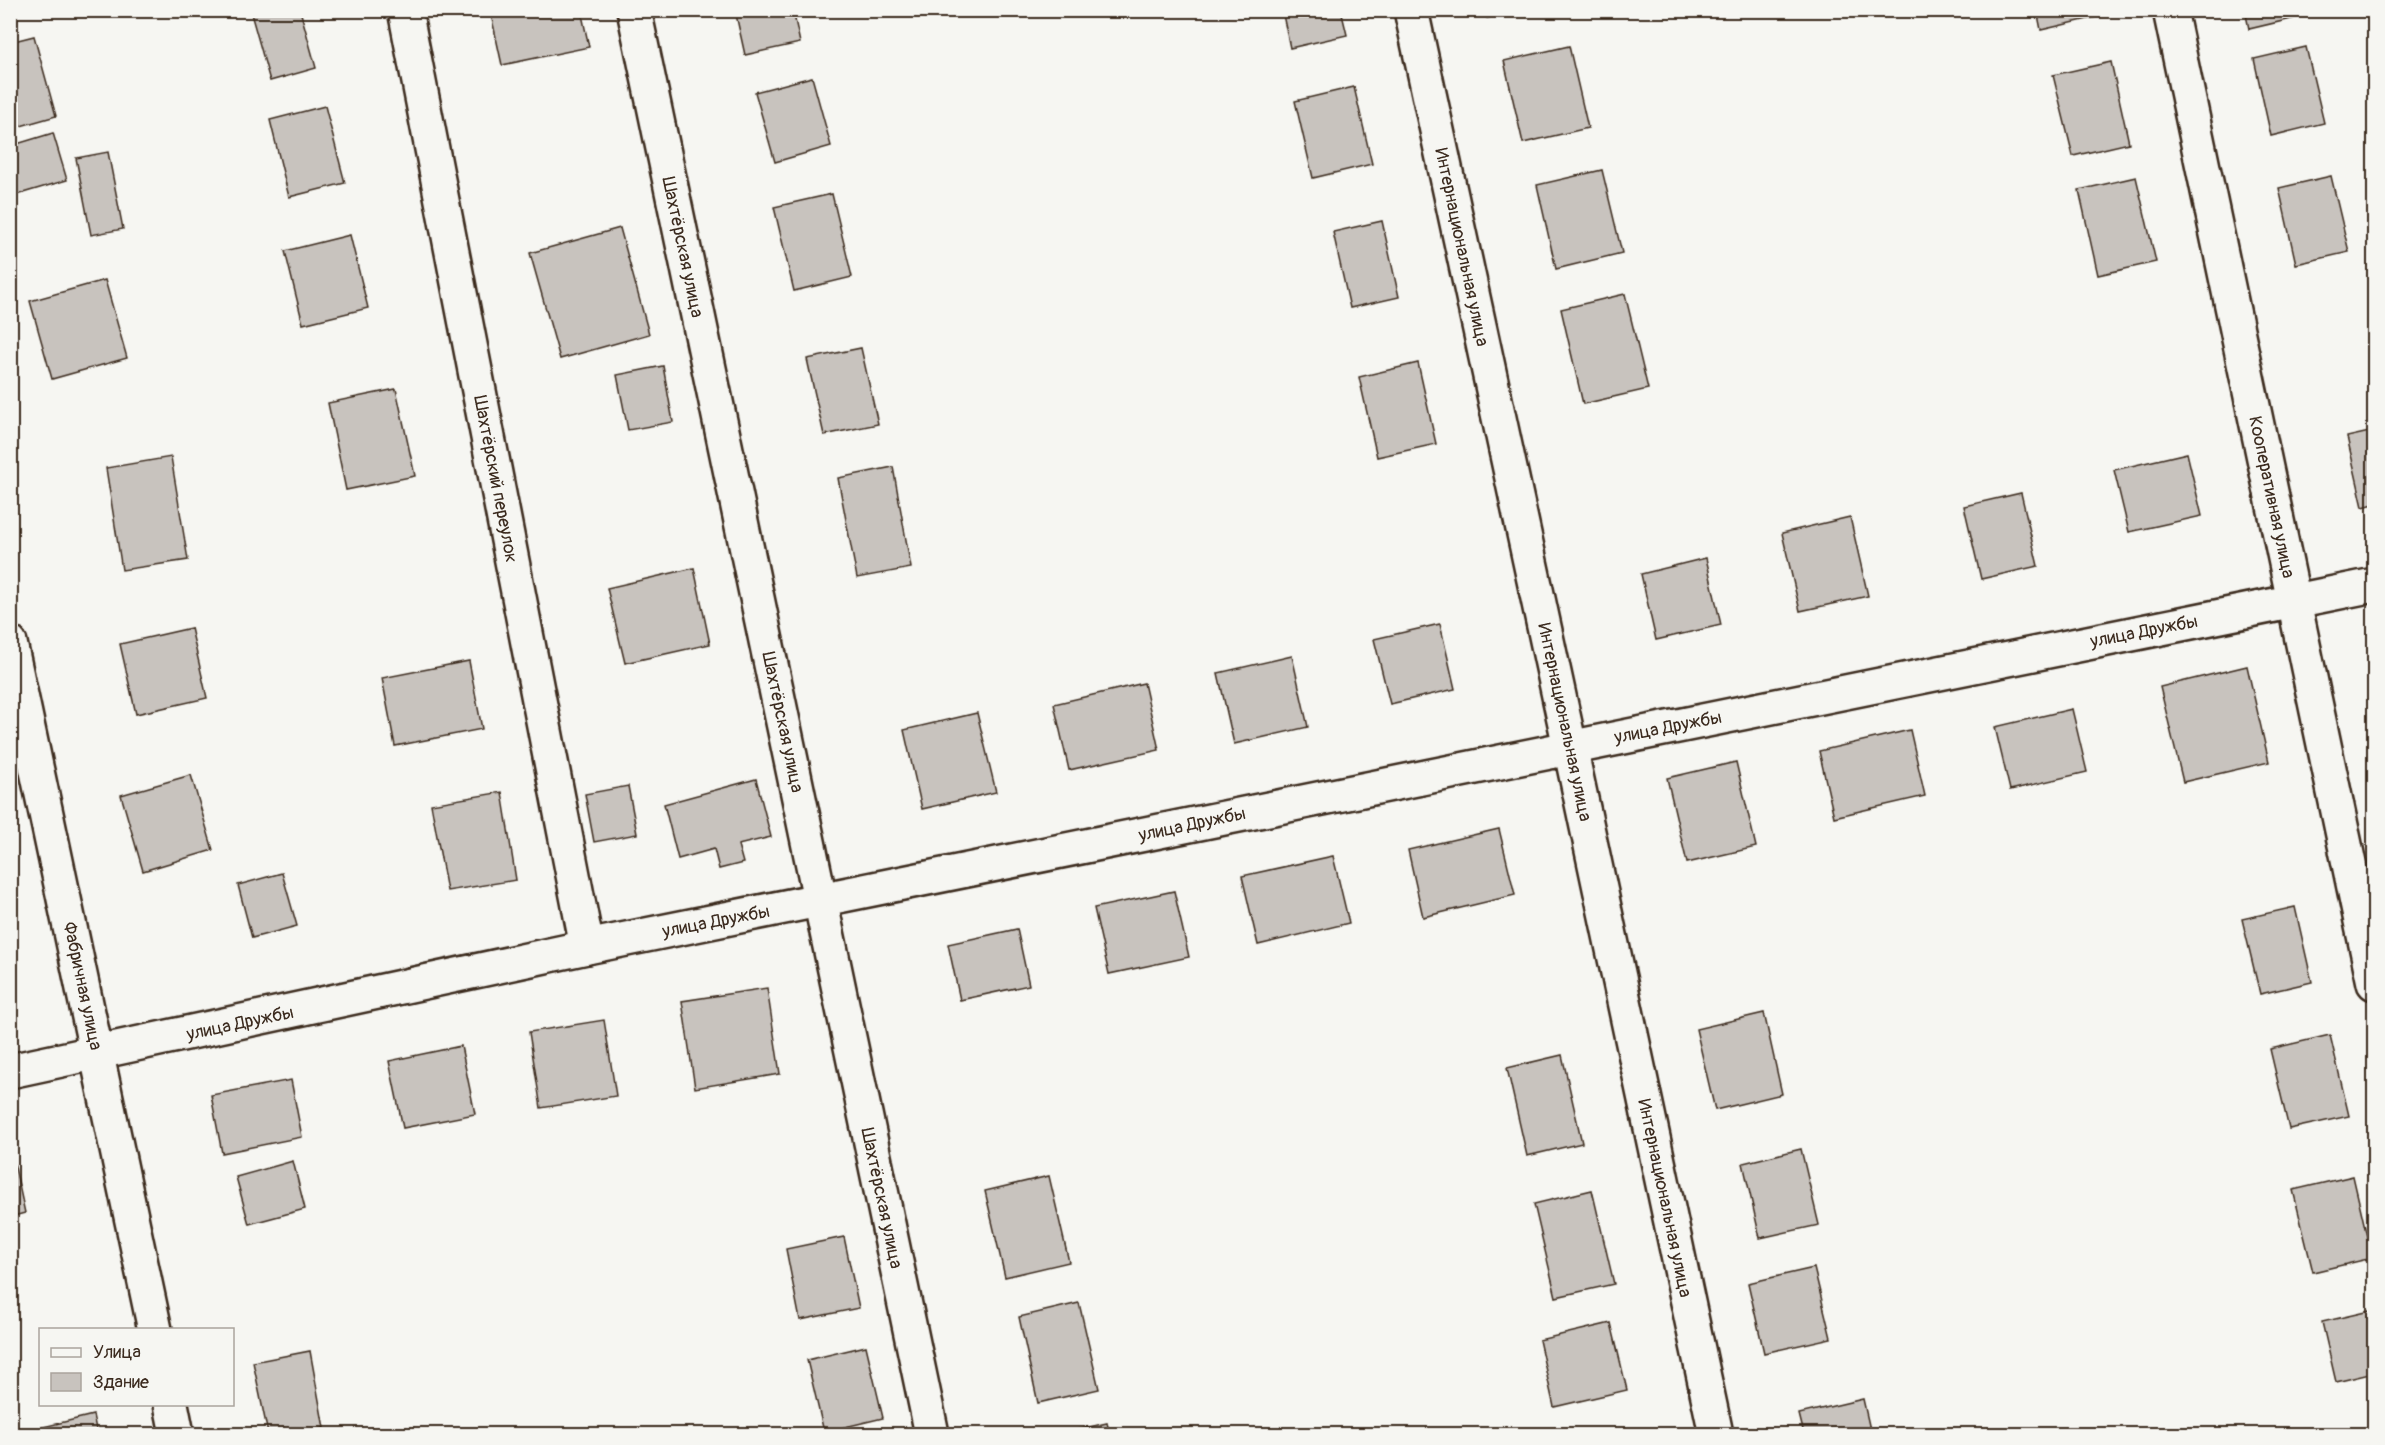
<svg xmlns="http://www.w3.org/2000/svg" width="2385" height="1445" font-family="Pangolin,sans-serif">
	<rect width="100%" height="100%" fill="#f6f6f2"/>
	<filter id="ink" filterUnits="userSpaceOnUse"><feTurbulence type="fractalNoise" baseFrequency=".0167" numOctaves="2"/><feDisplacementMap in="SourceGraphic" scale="12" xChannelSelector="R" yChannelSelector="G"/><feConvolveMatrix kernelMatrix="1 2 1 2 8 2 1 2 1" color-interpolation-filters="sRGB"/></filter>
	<g filter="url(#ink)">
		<g fill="#c8c3be" stroke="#3b2a1e" stroke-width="1.5">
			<path d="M250,10H300L316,68L270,81Z"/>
			<path d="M490,10H581L589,47L502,65Z"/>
			<path d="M735,10H793L800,43L745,55Z"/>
			<path d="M1282,10H1341L1347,35L1290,48Z"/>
			<path d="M1485,10H1521L1487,18Z"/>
			<path d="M2037,10H2100L2101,16L2041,30Z"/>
			<path d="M2245,10H2302L2304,16L2249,29Z"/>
			<path d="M34,36L56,116L10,129V42Z"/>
			<path d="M1569,46L1588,128L1523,143L1504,61Z"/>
			<path d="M2306,47L2324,123L2271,136L2254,59Z"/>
			<path d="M2111,62L2129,143L2073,156L2053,75Z"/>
			<path d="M812,77L831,146L775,162L755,92Z"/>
			<path d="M1354,87L1372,164L1313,178L1295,101Z"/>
			<path d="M325,106L345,183L289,197L270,120Z"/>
			<path d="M53,133L67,180L16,195L10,177V146Z"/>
			<path d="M108,152L123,229L91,235L76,158Z"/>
			<path d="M1602,170L1622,253L1556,269L1537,185Z"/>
			<path d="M2331,176L2349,252L2296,264L2279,188Z"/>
			<path d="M2136,177L2156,262L2098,275L2079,190Z"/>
			<path d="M832,194L852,277L794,291L774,207Z"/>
			<path d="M1382,221L1399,297L1350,308L1333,232Z"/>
			<path d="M620,228L649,334L560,359L530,253Z"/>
			<path d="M350,235L368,308L303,324L285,251Z"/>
			<path d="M105,280L127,358L52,379L30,301Z"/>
			<path d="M1625,294L1648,389L1583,404L1561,309Z"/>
			<path d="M861,348L878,424L824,435L807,359Z"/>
			<path d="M1418,363L1436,444L1377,457L1359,377Z"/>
			<path d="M663,366L673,422L628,430L617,375Z"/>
			<path d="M396,389L415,476L346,490L328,403Z"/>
			<path d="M2374,431V504L2363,507L2347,437Z"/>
			<path d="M2187,453L2202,516L2129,532L2114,470Z"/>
			<path d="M171,457L188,560L122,570L106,468Z"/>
			<path d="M893,467L911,568L857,578L838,478Z"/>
			<path d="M2021,493L2038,566L1981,579L1964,506Z"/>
			<path d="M1850,517L1868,596L1800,611L1782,533Z"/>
			<path d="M1706,558L1721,625L1656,640L1641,574Z"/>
			<path d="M694,568L710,644L625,663L607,588Z"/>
			<path d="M1440,624L1455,689L1390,704L1374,639Z"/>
			<path d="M191,628L207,698L136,714L120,644Z"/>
			<path d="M1292,656L1308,727L1234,744L1218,673Z"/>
			<path d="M469,661L482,729L395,746L382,678Z"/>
			<path d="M2247,666L2269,762L2183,782L2160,687Z"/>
			<path d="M1144,683L1159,750L1069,770L1054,704Z"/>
			<path d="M2072,709L2087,772L2010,790L1995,727Z"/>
			<path d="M977,713L996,792L922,809L904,730Z"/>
			<path d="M1910,730L1925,796L1834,817L1819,751Z"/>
			<path d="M1736,762L1756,847L1687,863L1667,778Z"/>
			<path d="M191,775L213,850L143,871L121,795Z"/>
			<path d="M756,779L771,837L738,845L743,863L719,869L714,849L678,859L664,804Z"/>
			<path d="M628,786L637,834L594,842L585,794Z"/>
			<path d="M502,792L516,880L447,891L431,804Z"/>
			<path d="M1499,829L1515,895L1423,917L1408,850Z"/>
			<path d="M1333,856L1349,923L1258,945L1242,876Z"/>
			<path d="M282,873L297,926L252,938L238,885Z"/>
			<path d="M1174,891L1189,957L1109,974L1094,908Z"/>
			<path d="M2295,907L2312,982L2260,994L2242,919Z"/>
			<path d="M1017,929L1029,985L960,1000L948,944Z"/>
			<path d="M767,988L780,1074L695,1088L682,1001Z"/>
			<path d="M1764,1013L1782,1094L1715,1110L1696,1029Z"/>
			<path d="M604,1020L616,1096L541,1108L529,1032Z"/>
			<path d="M2330,1035L2349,1116L2289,1129L2270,1049Z"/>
			<path d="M461,1046L475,1114L403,1128L389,1061Z"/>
			<path d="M1562,1055L1582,1143L1527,1156L1507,1068Z"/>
			<path d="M291,1080L302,1137L222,1153L211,1095Z"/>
			<path d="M1801,1149L1819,1225L1760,1238L1743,1163Z"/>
			<path d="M12,1153L25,1213L10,1217V1154Z"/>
			<path d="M293,1161L305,1209L249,1224L236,1177Z"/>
			<path d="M1049,1176L1069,1262L1005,1277L985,1191Z"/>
			<path d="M2353,1176L2372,1258L2313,1272L2293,1190Z"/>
			<path d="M1592,1190L1614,1284L1556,1297L1534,1204Z"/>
			<path d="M844,1237L859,1308L800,1320L786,1249Z"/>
			<path d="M1814,1268L1831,1338L1764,1353L1748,1283Z"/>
			<path d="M1079,1303L1099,1389L1038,1403L1019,1317Z"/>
			<path d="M2374,1310V1373L2336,1382L2322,1322Z"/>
			<path d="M1611,1323L1627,1390L1554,1407L1539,1340Z"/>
			<path d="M866,1346L883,1418L824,1432L807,1360Z"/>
			<path d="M310,1351L324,1428L291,1434H268L253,1362Z"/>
			<path d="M1863,1399L1871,1434H1804L1799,1414Z"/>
			<path d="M93,1415L97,1434H40L39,1428Z"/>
			<path d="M1107,1423L1110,1434H1059Z"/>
		</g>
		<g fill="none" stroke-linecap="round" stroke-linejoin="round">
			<defs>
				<g id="minor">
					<path d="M405,10L587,947"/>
					<path d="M634,10L932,1434"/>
					<path d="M1411,10L1570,747L1716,1434"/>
					<path d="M2170,10L2374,983"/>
					<path d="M10,643L155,1330"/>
					<path d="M10,1071L587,947L2374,585"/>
					<path d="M171,1404L177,1434"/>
				</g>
			</defs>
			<use href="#minor" stroke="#3b2a1e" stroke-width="38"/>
			<use href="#minor" stroke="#f6f6f2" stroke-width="33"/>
		</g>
	</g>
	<g text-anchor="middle" stroke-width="5" stroke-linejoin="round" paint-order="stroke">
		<g font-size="18" fill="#3b2a1e" stroke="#f6f6f2">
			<text transform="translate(683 247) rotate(78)" y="6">Шахтёрская улица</text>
			<text transform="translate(1462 247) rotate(78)" y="6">Интернациональная улица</text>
			<text transform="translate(496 479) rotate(79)" y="6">Шахтёрский переулок</text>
			<text transform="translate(2272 497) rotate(78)" y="6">Кооперативная улица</text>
			<text transform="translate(2144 631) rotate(-11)" y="6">улица Дружбы</text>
			<text transform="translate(783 722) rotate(78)" y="6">Шахтёрская улица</text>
			<text transform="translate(1565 722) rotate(78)" y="6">Интернациональная улица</text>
			<text transform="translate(1668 727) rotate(-11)" y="6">улица Дружбы</text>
			<text transform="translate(1192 824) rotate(-12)" y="6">улица Дружбы</text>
			<text transform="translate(716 921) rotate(-11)" y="6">улица Дружбы</text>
			<text transform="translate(83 986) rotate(78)" y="6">Фабричная улица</text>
			<text transform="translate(240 1023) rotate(-12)" y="6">улица Дружбы</text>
			<text transform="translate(882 1198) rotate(78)" y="6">Шахтёрская улица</text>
			<text transform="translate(1665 1198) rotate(78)" y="6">Интернациональная улица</text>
		</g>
	</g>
	<rect width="2385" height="1445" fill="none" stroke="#f6f6f2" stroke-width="36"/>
	<rect x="18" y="18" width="2349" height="1409" fill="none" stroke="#3b2a1e" stroke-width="2" filter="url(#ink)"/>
	<rect x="39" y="1328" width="195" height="78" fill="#f6f6f2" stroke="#aba49d" stroke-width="1.5"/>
	<rect x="51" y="1348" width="30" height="9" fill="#f6f6f2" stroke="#aba49d" stroke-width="1.5"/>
	<text x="93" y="1358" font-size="18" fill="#3b2a1e">Улица</text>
	<rect x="51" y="1373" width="30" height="18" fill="#c8c3be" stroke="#aba49d" stroke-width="1.5"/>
	<text x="93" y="1388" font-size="18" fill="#3b2a1e">Здание</text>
</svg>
